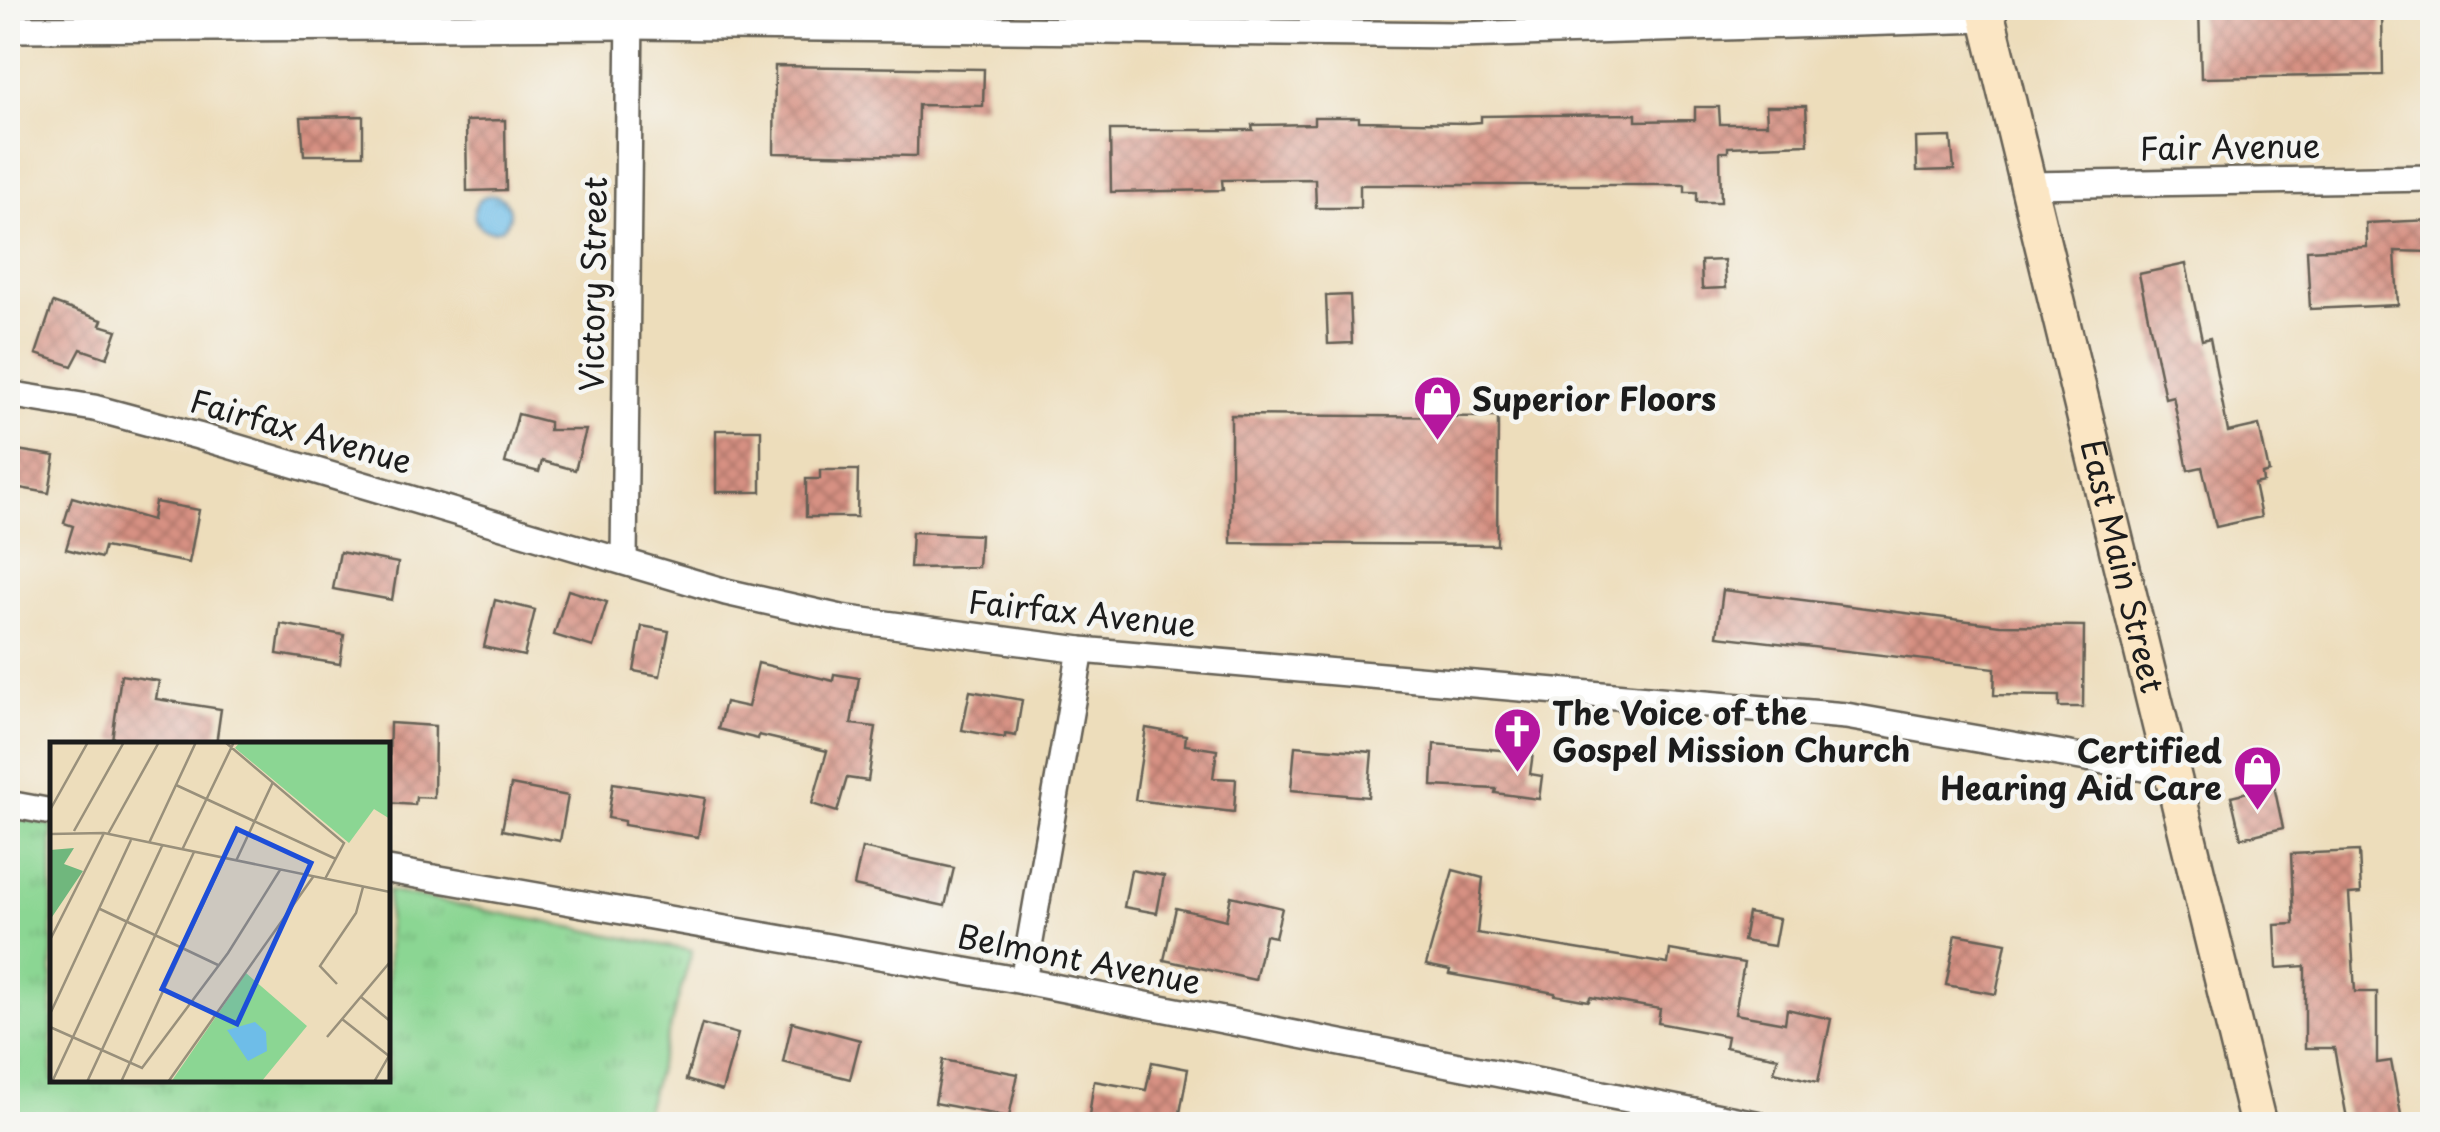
<svg xmlns="http://www.w3.org/2000/svg" width="2440" height="1132" font-family="'Playpen Sans',sans-serif">
	<defs>
		<pattern id="park-tufts" width="24" height="20" patternUnits="userSpaceOnUse" patternTransform="scale(2.5)"><rect width="24" height="20" fill="#8bd693"/><path d="M3 7l-1-3M5 7V3M7 7l1-3M15 17l-1-3M17 17v-4M19 17l1-3" fill="none" stroke="#77b77e"/></pattern>
		<pattern id="water-ripples" width="26" height="14" patternUnits="userSpaceOnUse" patternTransform="scale(2.5)"><rect width="26" height="14" fill="#6ebde8"/><path d="M2 4q2-2 4 0t4 0M15 11q2-2 4 0t4 0" fill="none" stroke="#5fa2c6"/></pattern>
		<pattern id="building-cross-hatch" width="8" height="8" patternUnits="userSpaceOnUse" patternTransform="scale(2.5)"><rect width="8" height="8" fill="#d79183"/><path d="M0 0l8 8M0 8l8-8" fill="none" stroke="#ae766a"/></pattern>
	</defs>
	<rect width="100%" height="100%" fill="#f6f6f2"/>
	<filter id="ink" filterUnits="userSpaceOnUse"><feTurbulence type="fractalNoise" baseFrequency=".01" numOctaves="2"/><feDisplacementMap in="SourceGraphic" scale="20" xChannelSelector="R" yChannelSelector="G"/><feConvolveMatrix kernelMatrix="1 2 1 2 8 2 1 2 1" color-interpolation-filters="sRGB"/></filter>
	<filter id="wash" filterUnits="userSpaceOnUse"><feTurbulence type="fractalNoise" baseFrequency=".0048" numOctaves="4" result="noise"/><feDisplacementMap in="SourceGraphic" scale="40" xChannelSelector="R" yChannelSelector="G"/><feGaussianBlur stdDeviation="2.25" result="paint"/><feColorMatrix in="noise" values="0 0 0 0 0 0 0 0 0 0 0 0 0 0 0 0 0 1.4 0 .05"/><feComposite in="paint" operator="in"/></filter>
	<g filter="url(#wash)">
		<rect width="100%" height="100%" fill="#edddbb"/>
		<path fill="url(#park-tufts)" stroke="#547958" stroke-width="2.5" d="M8,816L52,825V1080H388V891L692,951L642,1124H8Z"/>
		<circle fill="url(#water-ripples)" stroke="#456c82" stroke-width="2.5" cx="492" cy="213" r="18"/>
		<g id="blocks">
			<g fill="url(#building-cross-hatch)">
				<path d="M2199,8H2382L2383,75L2201,78Z"/>
				<path d="M775,66L984,69L983,106L918,105L917,156L774,153Z"/>
				<path d="M1766,106H1806L1808,144L1728,147V152H1720L1721,202H1697V192H1685V185H1360V208H1316L1315,179L1222,180L1223,190L1111,192L1110,130H1253L1252,125L1314,124V117H1359V121L1467,123L1481,122V116L1636,114V121L1695,120V107H1719L1720,124H1767Z"/>
				<path d="M363,116V155H304L301,117Z"/>
				<path d="M505,120L506,190L467,191L466,121Z"/>
				<path d="M1951,137L1954,170L1917,171L1916,138Z"/>
				<path d="M2432,220V252L2395,251L2398,305L2310,309L2307,250L2367,247L2366,223Z"/>
				<path d="M1724,260L1726,288L1702,289L1701,261Z"/>
				<path d="M2186,264L2202,340L2210,338L2228,432L2259,425L2269,472L2262,474L2263,482L2254,484L2261,517L2216,527L2202,467L2188,470L2173,396L2165,398L2139,274Z"/>
				<path d="M1350,295L1352,343L1328,344L1326,296Z"/>
				<path d="M53,303L102,320L100,325L117,330L107,358L81,349L72,366L36,354Z"/>
				<path d="M518,414L549,422V430H586L575,470L542,461L539,472L505,463Z"/>
				<path d="M1231,415L1498,417L1497,545L1231,543Z"/>
				<rect x="716" y="430" width="45" height="62"/>
				<path d="M11,449L55,456L49,493L8,486Z"/>
				<path d="M820,470H858L857,517H806V479H820Z"/>
				<path d="M72,497L152,520L155,502L199,510L189,563L104,547L101,558L66,549L73,526L64,523Z"/>
				<path d="M912,532L980,535L978,567L910,568Z"/>
				<path d="M340,552L398,563L392,600L333,589Z"/>
				<path d="M568,590L607,602L593,647L554,635Z"/>
				<path d="M1723,590L2000,625L2084,626L2083,707H2059V696L1994,695L1995,668L1717,636Z"/>
				<path d="M495,600L535,610L524,656L484,647Z"/>
				<path d="M281,624L344,635L340,664L277,654Z"/>
				<path d="M642,626L669,631L660,676L634,671Z"/>
				<path d="M758,663L833,681L834,674L859,678L851,724L876,727L868,781L847,778L837,812L812,804L827,751L759,735L758,739L718,729L725,702L748,707Z"/>
				<path d="M121,675L159,681L156,699L221,709L216,744H141L112,740Z"/>
				<path d="M970,691L1022,700L1016,736L1005,734V738L962,730Z"/>
				<path d="M390,723L435,726L434,798L416,797L415,805L388,803Z"/>
				<path d="M1146,728L1186,735L1185,745L1217,750L1213,778L1236,779L1234,812L1135,800Z"/>
				<path d="M1434,744L1533,753L1530,774L1542,776L1539,799L1495,793L1496,789L1432,786Z"/>
				<path d="M1295,746L1372,752L1368,797L1291,790Z"/>
				<path d="M613,783L705,798L698,837L624,825V821L608,818Z"/>
				<path d="M511,785L568,796L560,841L502,830Z"/>
				<path d="M2274,786L2283,828L2241,838L2231,796Z"/>
				<path d="M862,848L954,868L945,906L854,886Z"/>
				<path d="M2359,851L2361,893L2349,894L2355,992H2377V1063L2391,1061L2402,1120L2376,1124H2348L2334,1048H2305V966L2277,968L2275,925L2294,924L2291,854Z"/>
				<path d="M1131,870L1164,876L1157,913L1124,907Z"/>
				<path d="M1453,870L1483,878L1477,933L1668,964L1670,950L1744,963L1735,1014L1785,1023L1787,1009L1831,1019L1818,1082L1774,1072L1778,1057L1725,1047L1727,1036L1658,1023L1660,1009L1590,997L1589,1001L1555,995V993L1449,974L1450,970L1426,965Z"/>
				<path d="M1231,896L1282,908L1275,937L1265,935L1255,980L1164,960L1176,908L1226,920Z"/>
				<path d="M1748,913L1779,919L1774,946L1743,941Z"/>
				<path d="M1956,934L2006,943L1996,994L1946,985Z"/>
				<path d="M792,1022L860,1040L850,1079L783,1062Z"/>
				<path d="M702,1024L738,1034L722,1091L686,1080Z"/>
				<path d="M943,1060L1018,1074L1009,1117L935,1103Z"/>
				<path d="M1152,1062L1188,1069L1178,1124H1139L1089,1116L1094,1081L1146,1090Z"/>
			</g>
		</g>
	</g>
	<g filter="url(#ink)">
		<use href="#blocks" fill-opacity="0" stroke="#656054" stroke-width="2.5"/>
		<g fill="none" stroke-linecap="round" stroke-linejoin="round">
			<defs>
				<g id="street">
					<path d="M8,29L630,26L1459,35L1988,19"/>
					<path d="M2029,185L2432,178"/>
					<path d="M8,394L94,408L198,436L726,592L841,618L1081,650L1846,716L2173,773"/>
					<path d="M624,561L630,8"/>
					<path d="M8,804L52,812"/>
					<path d="M388,870L1023,981L1756,1124"/>
					<path d="M1023,981L1081,650"/>
				</g>
				<g id="secondary">
					<path id="s1" d="M1985,8L2258,1124"/>
				</g>
			</defs>
			<use href="#street" stroke="#656054" stroke-width="30"/>
			<use href="#secondary" stroke="#656054" stroke-width="40"/>
			<use href="#street" stroke="#fff" stroke-width="25"/>
			<use href="#secondary" stroke="#fbe6c4" stroke-width="35"/>
		</g>
	</g>
	<defs>
		<symbol id="shop-pin" viewBox="-11 -11 22 30"><path d="M0 17L-7.5 6A9.5 9.5 0 1 1 7.5 6Z" fill="#b5179e" stroke="#f6f6f2"/><path d="M-5-2.5h2.3a2.7 3.5 0 0 1 5.4 0H5L5.5 6h-11ZM-1.5-2.5h3a1.5 2.3 0 0 0-3 0Z" fill="#fff"/></symbol>
		<symbol id="church-pin" viewBox="-11 -11 22 30"><path d="M0 17L-7.5 6A9.5 9.5 0 1 1 7.5 6Z" fill="#b5179e" stroke="#f6f6f2"/><path d="M-1.2-6h2.4v3.5h3.3v2.4h-3.3V6h-2.4V-.1h-3.3v-2.4h3.3Z" fill="#fff"/></symbol>
	</defs>
	<g fill-rule="evenodd">
		<use href="#shop-pin" x="1410" y="372" width="55" height="75"/>
		<use href="#church-pin" x="1490" y="704" width="55" height="75"/>
		<use href="#shop-pin" x="2230" y="742" width="55" height="75"/>
	</g>
	<g text-anchor="middle" stroke-width="9" stroke-linejoin="round" paint-order="stroke">
		<g font-size="32" fill="#1c1c1c" stroke="#f6f6f2">
			<text transform="translate(2230 148) rotate(-1)" y="11">Fair Avenue</text>
			<text transform="translate(594 284) rotate(-89)" y="11">Victory Street</text>
			<text transform="translate(301 432) rotate(16)" y="11">Fairfax Avenue</text>
			<text dy="11" stroke="none"><textPath href="#s1" startOffset="575">East Main Street</textPath></text>
			<text transform="translate(1082 614) rotate(6)" y="11">Fairfax Avenue</text>
			<text transform="translate(1079 960) rotate(11)" y="11">Belmont Avenue</text>
		</g>
		<g font-size="32" font-weight="bold" fill="#1c1c1c" stroke="#f6f6f2" text-anchor="start">
			<text x="1472" y="411">Superior Floors</text>
			<text x="1552" y="725">The Voice of the<tspan x="1552" dy="37">Gospel Mission Church</tspan></text>
			<text x="2222" y="763" text-anchor="end">Certified<tspan x="2222" dy="37">Hearing Aid Care</tspan></text>
		</g>
	</g>
	<g transform="translate(50 742)">
		<rect width="340" height="340" fill="#edddbb"/>
		<path d="M24,106L14,122L33,129L0,178V108Z" fill="#70b77d"/>
		<path d="M190,0H340V77L324,67L299,101L185,6ZM196,231L257,284L211,340H121Z" fill="#8bd693"/>
		<path d="M167,307L191,321L182,335L165,337L150,330Z" fill="#8bd693"/>
		<path d="M205,280L216,290L217,309L198,319L177,288Z" fill="#6ebde8"/>
		<path fill="none" stroke="#99907b" stroke-width="2.5" d="M175,0L294,101L275,137M126,43L286,117M0,68L38,0M24,89L74,0M0,92L54,91L340,150M58,92L109,0M99,101L146,0M132,108L184,0M186,119L223,40M50,167L168,223M0,198L54,91M287,242L270,224L306,171L313,145M311,255L340,279M0,272L81,98M292,277L339,314M0,285L92,326L178,211L230,128M277,295L340,220M2,340L112,104M37,340L144,110M71,340L174,117M118,340L263,135M324,340L340,312"/>
		<path fill="#1d4ed8" fill-opacity="0.15" stroke="#1d4ed8" stroke-width="5" d="M187,87L261,121L187,282L112,247Z"/>
		<rect width="340" height="340" fill="none" stroke="#1c1c1c" stroke-width="5"/>
	</g>
	<rect width="2440" height="1132" fill="none" stroke="#f6f6f2" stroke-width="40"/>
</svg>
